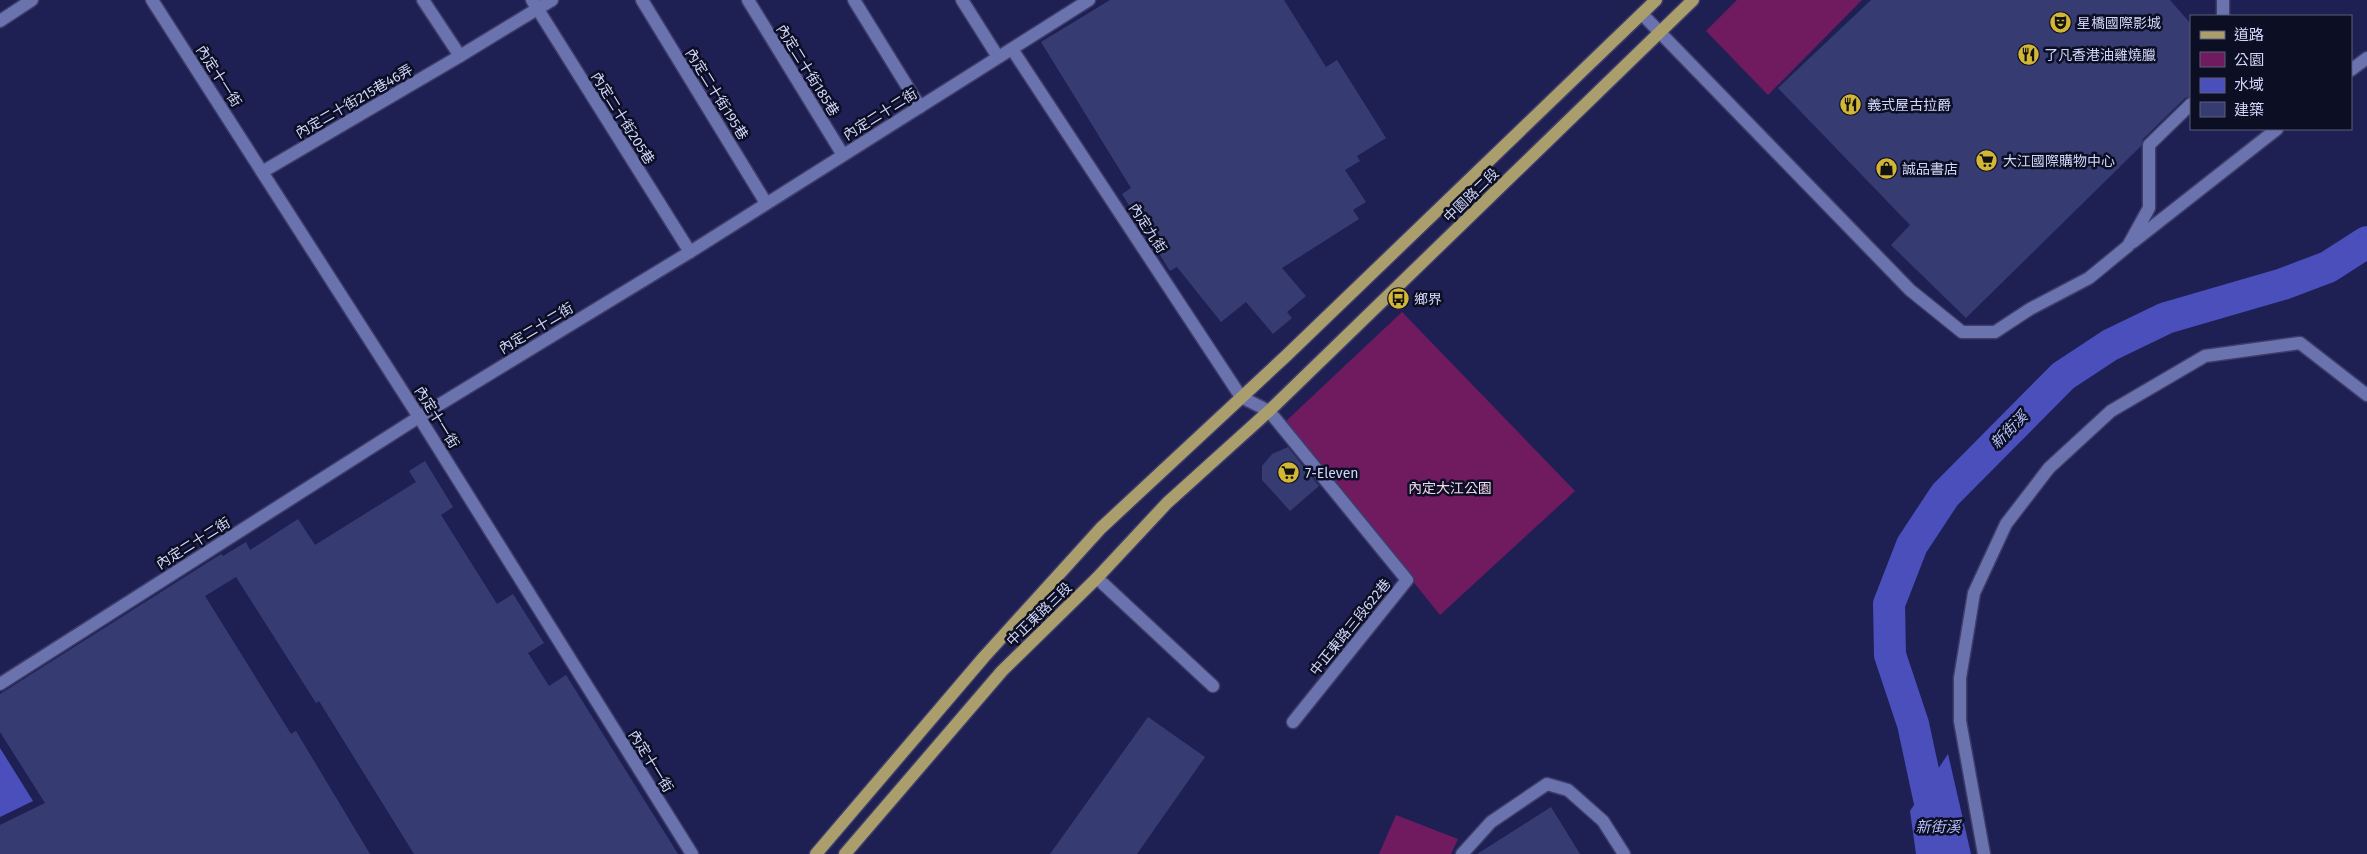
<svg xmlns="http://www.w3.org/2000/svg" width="2367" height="854" font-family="'Fira Sans','Noto Sans TC',sans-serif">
	<rect width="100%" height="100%" fill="#1e2054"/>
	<g fill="#701a60">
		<path d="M1737,0H1862L1768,95L1706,31Z"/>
		<path d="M1402,312L1575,491L1440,615L1285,422Z"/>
		<path d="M1396,815L1458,839L1451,854H1379Z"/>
	</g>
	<g fill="#4a4fbb">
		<path d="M0,748L33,801L0,817Z"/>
		<path d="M1948,754L1971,854H1916L1910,811Z"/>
	</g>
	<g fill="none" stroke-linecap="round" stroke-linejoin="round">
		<path stroke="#4a4fbb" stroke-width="32" d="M1941,854L1913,724L1890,655L1889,604L1912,545L1945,495L2063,376L2110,345L2166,318L2283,284L2328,267L2367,242"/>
	</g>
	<g fill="#363c72">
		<path d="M1110,0H1284L1326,67L1337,60L1386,138L1357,156L1360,161L1345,170L1366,202L1353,210L1359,219L1282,268L1306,296L1287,312L1292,318L1273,334L1246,302L1221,322L1177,267L1170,271L1122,194L1131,188L1041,42Z"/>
		<path d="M1871,0H2170L2191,24V96L2185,98L2143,139L2141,146L1966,318L1891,245L1910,225L1778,88Z"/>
		<path d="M1288,447L1319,486L1290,511L1262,480V466L1272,454Z"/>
		<path d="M425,461L453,507L441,515L497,604L513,594L544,643L528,653L549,686L566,675L678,854H414L319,701L316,703L236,577L205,596L291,734L296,731L370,854H0V825L45,803L0,732V694L221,554L223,556L246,542L250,550L298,519L315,545L416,482L409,471Z"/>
		<path d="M1148,717L1205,757L1137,854H1050Z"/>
		<path d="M1551,807L1580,854H1477Z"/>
	</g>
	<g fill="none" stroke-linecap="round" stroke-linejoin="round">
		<defs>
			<g id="minor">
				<path d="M152,0L419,417L692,854"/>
				<path d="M423,0L460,56"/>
				<path d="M532,0L690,252"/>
				<path d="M642,0L766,203"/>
				<path d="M748,0L843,155"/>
				<path d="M854,0L920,107"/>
				<path d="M962,0L998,57"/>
				<path d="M2223,0V16"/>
				<path d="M1642,14L1910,290L1962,332H1995L2030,309L2089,278L2128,246L2149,208V145L2191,104"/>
				<path d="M0,21L32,0"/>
				<path d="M1012,49L1241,397L1269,411L1407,580L1293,722"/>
				<path d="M2351,70L2367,58"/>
				<path d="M262,172L460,56L552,0"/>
				<path d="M2133,242L2277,129"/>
				<path d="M1097,578L1213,686"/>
				<path d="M0,684L419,417L690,252L1089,0"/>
				<path d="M1462,854L1491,822L1547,784L1568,790L1603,821L1624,854"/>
				<path d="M1984,854L1960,721V678L1974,593L2006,524L2049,468L2111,411L2205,356L2300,343L2367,395"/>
			</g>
			<g id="major">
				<path d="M816,854L984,657L1101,528L1287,355L1656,0"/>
				<path d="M845,854L1002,671L1097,578L1167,503L1269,411L1693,0"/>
			</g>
		</defs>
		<use href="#minor" stroke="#3e3c69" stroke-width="15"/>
		<use href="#major" stroke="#3e3c69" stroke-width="15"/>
		<use href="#minor" stroke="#6a73ae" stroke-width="12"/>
		<use href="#major" stroke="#aa9e6c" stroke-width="12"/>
	</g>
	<defs>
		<symbol id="theatre-disc" viewBox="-11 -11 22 22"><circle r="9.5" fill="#d2b635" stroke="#0c0e24"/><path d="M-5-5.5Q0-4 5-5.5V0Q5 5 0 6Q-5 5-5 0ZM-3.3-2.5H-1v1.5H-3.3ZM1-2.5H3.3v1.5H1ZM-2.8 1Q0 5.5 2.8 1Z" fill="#111"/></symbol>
		<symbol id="restaurant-disc" viewBox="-11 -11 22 22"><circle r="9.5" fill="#d2b635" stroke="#0c0e24"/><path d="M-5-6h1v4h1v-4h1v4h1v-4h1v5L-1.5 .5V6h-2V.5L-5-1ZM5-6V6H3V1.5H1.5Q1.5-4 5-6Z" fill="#111"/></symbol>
		<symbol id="supermarket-disc" viewBox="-11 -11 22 22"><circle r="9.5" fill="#d2b635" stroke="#0c0e24"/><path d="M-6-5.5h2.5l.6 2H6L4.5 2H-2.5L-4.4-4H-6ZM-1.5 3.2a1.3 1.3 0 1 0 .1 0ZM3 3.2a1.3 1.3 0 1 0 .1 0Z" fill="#111"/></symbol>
		<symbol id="shop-disc" viewBox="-11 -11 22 22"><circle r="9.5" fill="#d2b635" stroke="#0c0e24"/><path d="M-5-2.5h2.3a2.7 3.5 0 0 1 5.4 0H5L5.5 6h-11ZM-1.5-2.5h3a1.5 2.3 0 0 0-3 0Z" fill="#111"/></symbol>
		<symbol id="bus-disc" viewBox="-11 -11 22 22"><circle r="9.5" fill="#d2b635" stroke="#0c0e24"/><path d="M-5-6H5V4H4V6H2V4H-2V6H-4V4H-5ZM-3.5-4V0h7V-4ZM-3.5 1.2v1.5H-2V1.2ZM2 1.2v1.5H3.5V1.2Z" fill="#111"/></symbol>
	</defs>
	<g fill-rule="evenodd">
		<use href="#theatre-disc" x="2048" y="10" width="25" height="25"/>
		<use href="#restaurant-disc" x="2016" y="42" width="25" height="25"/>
		<use href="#restaurant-disc" x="1838" y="92" width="25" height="25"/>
		<use href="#supermarket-disc" x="1974" y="148" width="25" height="25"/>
		<use href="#shop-disc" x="1874" y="156" width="25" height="25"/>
		<use href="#bus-disc" x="1386" y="286" width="25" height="25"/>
		<use href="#supermarket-disc" x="1276" y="460" width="25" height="25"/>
	</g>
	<g text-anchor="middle" stroke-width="5" stroke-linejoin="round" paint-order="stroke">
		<g font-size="14" fill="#d1d7f8" stroke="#0c0e24" text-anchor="start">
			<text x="2077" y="28">星橋國際影城</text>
			<text x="2044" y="60">了凡香港油雞燒臘</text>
			<text x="1867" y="110">義式屋古拉爵</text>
			<text x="2003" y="166">大江國際購物中心</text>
			<text x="1902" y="174">誠品書店</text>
			<text x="1414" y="304">鄉界</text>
			<text x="1305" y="478">7-Eleven</text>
		</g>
		<g font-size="14" fill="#d1d7f8" stroke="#0c0e24">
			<text transform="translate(808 70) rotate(58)" y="5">內定二十街185巷</text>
			<text transform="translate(219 76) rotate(57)" y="5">內定十一街</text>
			<text transform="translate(717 94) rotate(58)" y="5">內定二十街195巷</text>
			<text transform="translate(354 101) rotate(-30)" y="5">內定二十街215巷46弄</text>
			<text transform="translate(880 114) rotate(-32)" y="5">內定二十二街</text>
			<text transform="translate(623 118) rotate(58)" y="5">內定二十街205巷</text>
			<text transform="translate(1471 195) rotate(-44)" y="5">中園路二段</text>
			<text transform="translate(1148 228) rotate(57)" y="5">內定九街</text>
			<text transform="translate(536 328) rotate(-31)" y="5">內定二十二街</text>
			<text transform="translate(437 417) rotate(58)" y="5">內定十一街</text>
			<text transform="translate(193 543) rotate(-32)" y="5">內定二十二街</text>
			<text transform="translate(1039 614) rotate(-44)" y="5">中正東路三段</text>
			<text transform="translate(1350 627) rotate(-51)" y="5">中正東路三段622巷</text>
			<text transform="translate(651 761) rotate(58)" y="5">內定十一街</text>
		</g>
		<g font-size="14" fill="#f5daed" stroke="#0c0e24">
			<text x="1450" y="493">內定大江公園</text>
		</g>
		<g font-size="15" font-style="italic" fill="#b7c1f9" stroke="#0c0e24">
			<text transform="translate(2009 430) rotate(-45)" y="5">新街溪</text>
			<text x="1938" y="832">新街溪</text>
		</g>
	</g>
	<rect x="2190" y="15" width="162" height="115" fill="#0c0e24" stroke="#5b5e79"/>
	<rect x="2200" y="31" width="25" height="8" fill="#aa9e6c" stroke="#5b5e79"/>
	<text x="2234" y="40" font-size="15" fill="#d1d7f8">道路</text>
	<rect x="2200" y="52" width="25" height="15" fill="#701a60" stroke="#5b5e79"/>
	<text x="2234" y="65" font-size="15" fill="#d1d7f8">公園</text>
	<rect x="2200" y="78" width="25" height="15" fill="#4a4fbb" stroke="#5b5e79"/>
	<text x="2234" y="90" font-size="15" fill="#d1d7f8">水域</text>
	<rect x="2200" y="102" width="25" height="15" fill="#363c72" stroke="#5b5e79"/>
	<text x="2234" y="115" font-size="15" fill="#d1d7f8">建築</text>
</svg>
